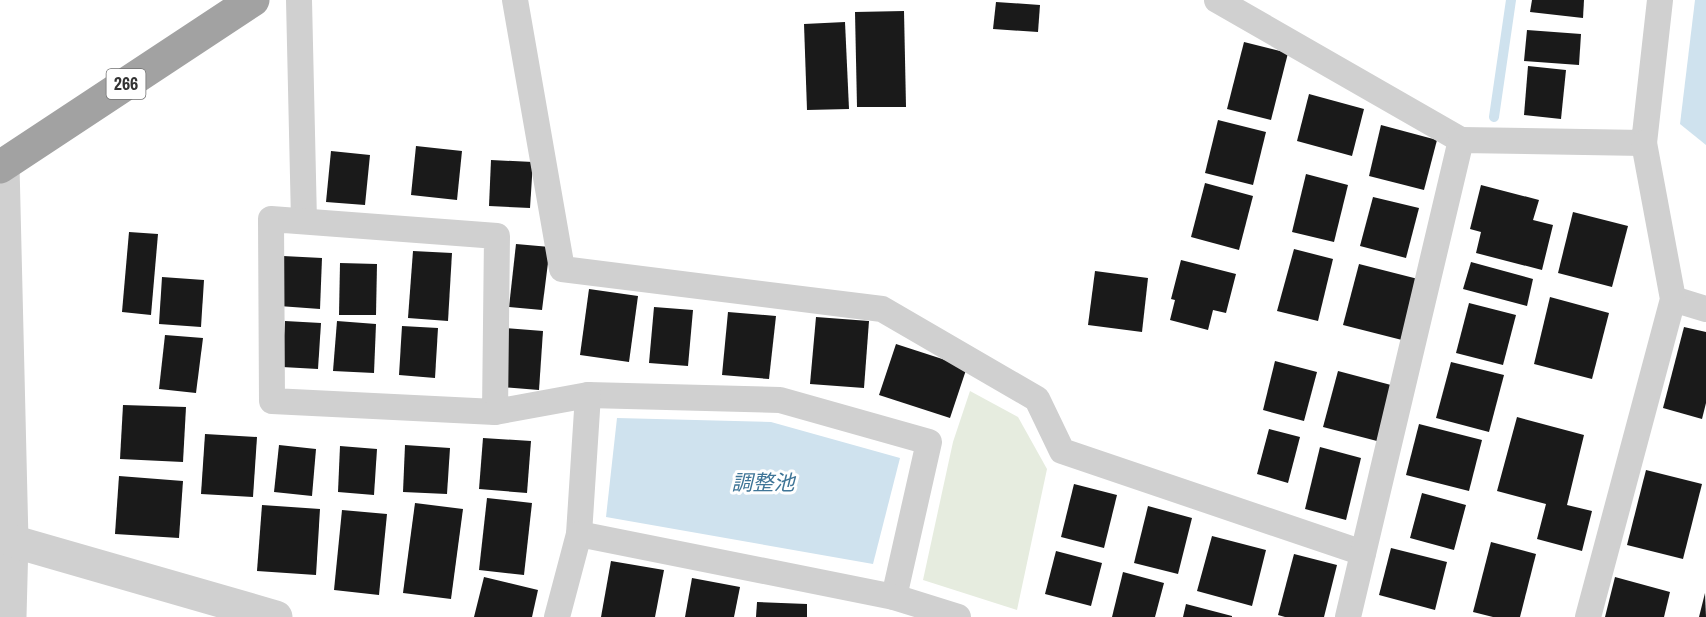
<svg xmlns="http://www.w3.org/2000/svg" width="1706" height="617" font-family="'Archivo Narrow','Noto Sans JP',sans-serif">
	<rect width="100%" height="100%" fill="#fff"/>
	<path fill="#e6ecdf" d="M970,391L1018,417L1047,469L1017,610L923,580L953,442Z"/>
	<g fill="#cfe2ee">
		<path d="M1695,0H1706V145L1680,124Z"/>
		<path d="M617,418L771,422L900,458L873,564L606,517Z"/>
	</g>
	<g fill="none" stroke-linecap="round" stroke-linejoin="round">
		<path stroke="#cfe2ee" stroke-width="10" d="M1494,117L1511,0"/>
	</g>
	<g fill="#1a1a1a">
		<path d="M1532,0H1584L1583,18L1530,12Z"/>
		<path d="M996,2L1040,5L1038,32L993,29Z"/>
		<path d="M904,11L906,107H857L855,12Z"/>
		<path d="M845,22L849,109L807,110L804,24Z"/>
		<path d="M1527,30L1581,34L1579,65L1524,61Z"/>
		<path d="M1244,42L1288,53L1271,120L1227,109Z"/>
		<path d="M1528,66L1566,70L1561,119L1524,115Z"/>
		<path d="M1309,94L1364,109L1352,156L1297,141Z"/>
		<path d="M1218,120L1266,132L1253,185L1205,173Z"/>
		<path d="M1381,125L1437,140L1424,190L1369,176Z"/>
		<path d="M416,146L462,151L457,200L411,195Z"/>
		<path d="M331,151L370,155L365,205L326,202Z"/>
		<path d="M491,160L533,162L530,208L489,206Z"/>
		<path d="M1306,174L1348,185L1334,242L1292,232Z"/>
		<path d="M1205,183L1253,196L1239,250L1191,237Z"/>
		<path d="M1481,185L1539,200L1533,220L1553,225L1542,270L1476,253L1481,232L1470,229Z"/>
		<path d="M1373,197L1419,208L1406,258L1360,246Z"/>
		<path d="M1573,212L1628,226L1612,287L1558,273Z"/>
		<path d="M129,232L158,234L151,315L122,312Z"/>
		<path d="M516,244L550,247L542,310L509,307Z"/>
		<path d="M1294,249L1333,259L1318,321L1277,311Z"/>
		<path d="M413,251L452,253L448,321L408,318Z"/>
		<path d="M283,256L322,258L320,309L279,306Z"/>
		<path d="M1181,260L1236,274L1226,313L1213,310L1208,330L1170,320L1175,300L1171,299Z"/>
		<path d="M1471,262L1533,279L1527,306L1463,289Z"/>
		<path d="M340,263L377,264L376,315H339Z"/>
		<path d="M1359,264L1418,279L1402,340L1343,325Z"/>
		<path d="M1095,271L1148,278L1142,332L1088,325Z"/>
		<path d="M162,277L204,280L201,327L159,324Z"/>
		<path d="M589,289L638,296L629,362L580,355Z"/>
		<path d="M1550,297L1609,313L1592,379L1534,364Z"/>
		<path d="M1469,303L1516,315L1503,365L1456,353Z"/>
		<path d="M654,307L693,310L688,366L649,363Z"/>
		<path d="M728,312L776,316L769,379L722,375Z"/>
		<path d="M816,317L869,321L864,388L810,384Z"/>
		<path d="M285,321L321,323L318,369L282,367Z"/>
		<path d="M337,321L376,324L374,373L333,371Z"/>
		<path d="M402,326L438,328L435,378L399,375Z"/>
		<path d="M1684,327L1706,332V403L1702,419L1663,408Z"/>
		<path d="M505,328L543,331L539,390L501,387Z"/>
		<path d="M165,335L203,338L196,393L159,389Z"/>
		<path d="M896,344L967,367L950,418L879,395Z"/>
		<path d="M1275,361L1317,372L1304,421L1263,410Z"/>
		<path d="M1451,362L1504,375L1489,432L1436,418Z"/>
		<path d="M1338,371L1391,385L1377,441L1323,427Z"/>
		<path d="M123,405L186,407L183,462L120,459Z"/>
		<path d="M1517,417L1584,435L1567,505L1592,511L1582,551L1537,539L1546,504L1497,491Z"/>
		<path d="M1419,424L1482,440L1469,491L1406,475Z"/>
		<path d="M1269,429L1300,437L1288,483L1257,474Z"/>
		<path d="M205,434L257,437L253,497L201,494Z"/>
		<path d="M483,438L531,441L527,493L479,489Z"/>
		<path d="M279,445L316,449L312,496L274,492Z"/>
		<path d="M405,445L450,448L447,494L403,492Z"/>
		<path d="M340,446L377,449L374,495L338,492Z"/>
		<path d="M1320,447L1361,458L1346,520L1305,509Z"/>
		<path d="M1646,470L1702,484L1683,559L1627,545Z"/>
		<path d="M119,476L183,481L179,538L115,534Z"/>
		<path d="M1074,484L1117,495L1104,548L1061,537Z"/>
		<path d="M1422,493L1466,505L1454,550L1410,538Z"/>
		<path d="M487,498L532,503L524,575L479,570Z"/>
		<path d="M415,503L463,509L451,599L403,593Z"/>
		<path d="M262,505L320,509L316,575L257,571Z"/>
		<path d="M1148,506L1192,518L1178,574L1134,563Z"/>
		<path d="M342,510L387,514L379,595L334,590Z"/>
		<path d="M1212,536L1266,550L1252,606L1197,591Z"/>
		<path d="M1491,542L1536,554L1520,617H1493L1473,612Z"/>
		<path d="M1391,548L1447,562L1435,610L1379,595Z"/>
		<path d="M1056,551L1102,563L1091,606L1045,594Z"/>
		<path d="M1294,554L1337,565L1324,617H1285L1278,615Z"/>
		<path d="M611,561L664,570L655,617H601Z"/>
		<path d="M1123,572L1164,583L1155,617H1112Z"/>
		<path d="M484,577L538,590L532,617H474Z"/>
		<path d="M1615,577L1670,592L1664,617H1605Z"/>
		<path d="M692,578L740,587L734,617H685Z"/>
		<path d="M1705,593L1706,617H1699Z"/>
		<path d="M757,602L807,604V617H756Z"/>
		<path d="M1186,604L1232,616V617H1183Z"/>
	</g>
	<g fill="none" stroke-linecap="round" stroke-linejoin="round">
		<g stroke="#d0d0d0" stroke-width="26">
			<path d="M299,0L304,221"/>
			<path d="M515,0L562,269L882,309L1037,399L1062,451L1363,553"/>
			<path d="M1217,0L1461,140"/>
			<path d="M271,219L497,236L495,412L272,401Z"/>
			<path d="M1673,299L1706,309"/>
			<path d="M588,395L780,400L929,442L894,597"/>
			<path d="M495,412L588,395L579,534"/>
			<path d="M557,617L579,534L894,597L958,617"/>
			<path d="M1348,617L1461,140L1644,143L1660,0"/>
			<path d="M1588,617L1673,299L1644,143"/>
		</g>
		<g stroke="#d0d0d0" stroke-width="33">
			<path d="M3,165L12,541L10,617"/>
			<path d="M12,541L276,617"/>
		</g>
		<path stroke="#a2a2a2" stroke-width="33" d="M0,167L253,0"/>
	</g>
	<g text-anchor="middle" stroke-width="6" stroke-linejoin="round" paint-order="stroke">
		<rect fill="#fff" stroke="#707070" stroke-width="1.5" x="106.5" y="69" width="39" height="30" rx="4.5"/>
		<g font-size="18" font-weight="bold" fill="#333">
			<text x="126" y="90">266</text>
		</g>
		<g font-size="21" font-style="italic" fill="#3f7597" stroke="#fff">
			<text x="763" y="490">調整池</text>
		</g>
	</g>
</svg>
